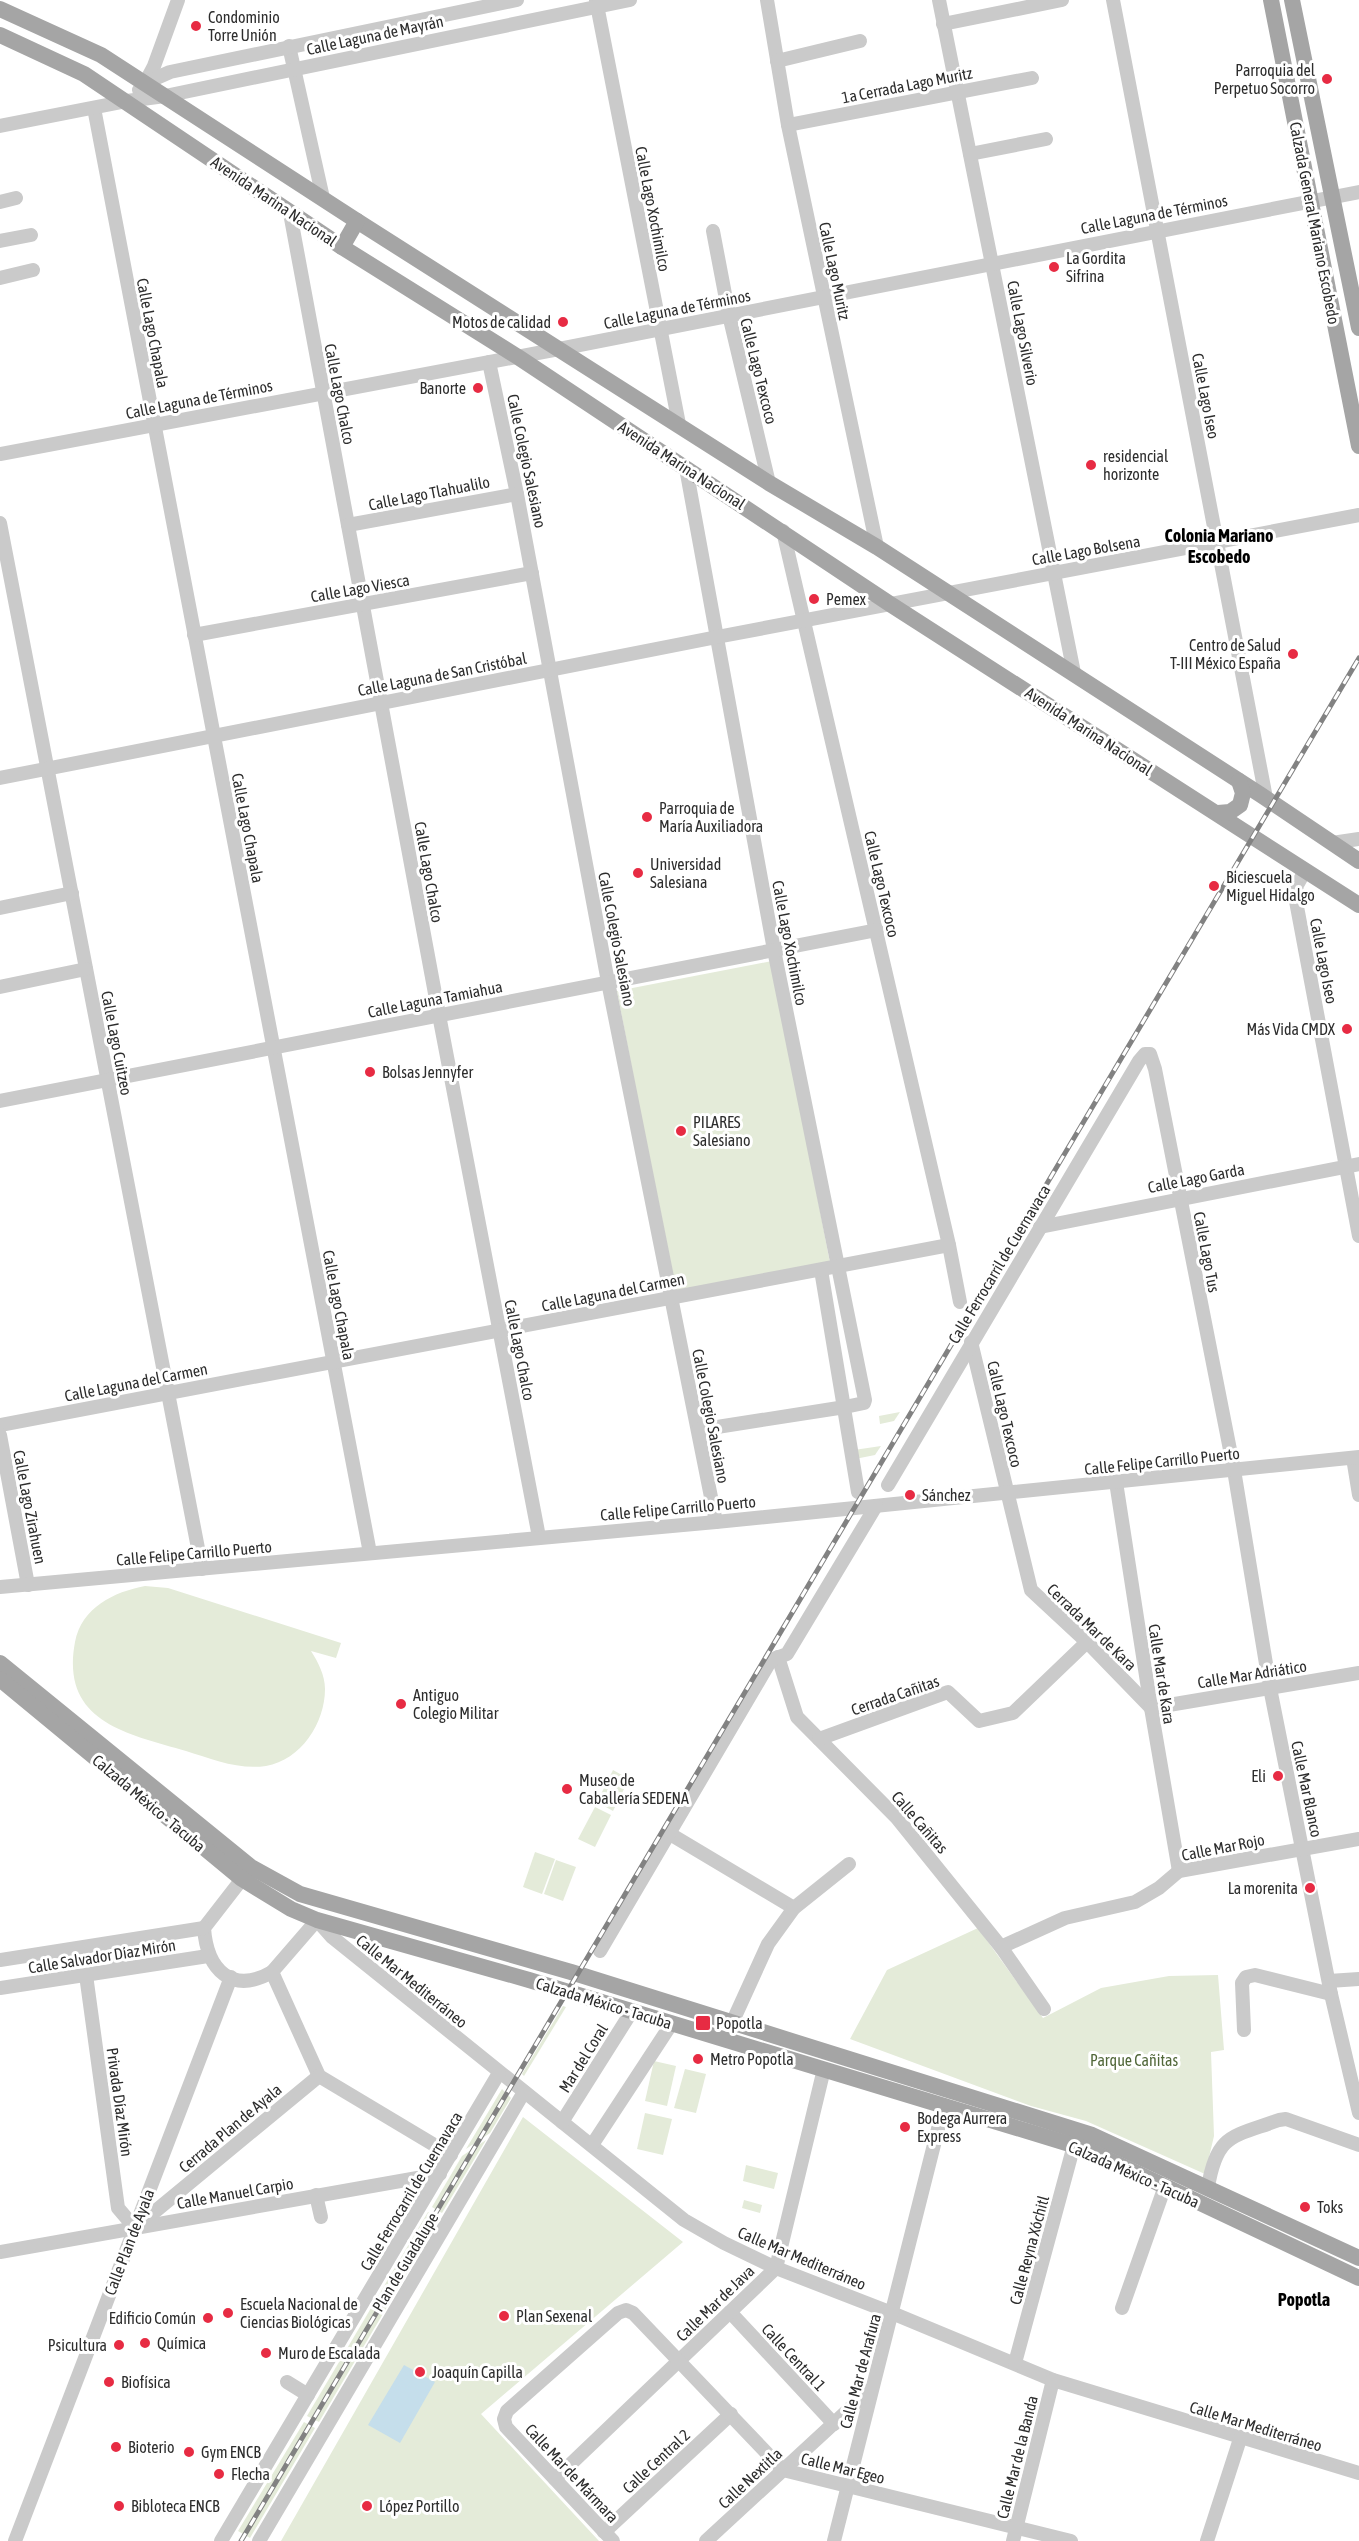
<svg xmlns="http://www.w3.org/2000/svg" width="1359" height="2541" font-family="'Asap Condensed',sans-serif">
	<rect width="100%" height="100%" fill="#fff"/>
	<g fill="#e4ebd9">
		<path d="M772,961L830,1263L675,1292L617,991Z"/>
		<path d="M900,1412L894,1421L880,1424L879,1416Z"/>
		<path d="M881,1446L875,1455L855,1459L854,1450Z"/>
		<path d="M145,1586L168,1588L341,1643L336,1658L311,1651C318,1662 325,1675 325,1689C325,1723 301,1760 266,1766C238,1770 212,1759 186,1751C127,1734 60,1722 75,1642C82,1607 114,1592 145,1586Z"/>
		<path d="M613,1770L629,1779L613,1811L597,1802Z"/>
		<path d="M595,1807L611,1815L595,1847L578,1839Z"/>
		<path d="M535,1852L555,1859L542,1894L523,1887Z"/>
		<path d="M556,1860L576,1867L563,1901L544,1894Z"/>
		<path d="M978,1928L1043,2018L1101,1988L1169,1976L1218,1975L1224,2050L1211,2052L1214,2136L1205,2174L1086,2121L1031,2106L850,2039L887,1970Z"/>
		<path d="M563,2006L566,2007L524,2076L522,2074Z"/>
		<path d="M654,2061L676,2066L667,2106L645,2101Z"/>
		<path d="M685,2069L706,2074L696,2113L674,2108Z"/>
		<path d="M502,2089L511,2098L490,2133L466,2149Z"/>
		<path d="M645,2113L672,2119L663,2155L637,2149Z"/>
		<path d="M523,2117L683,2242L481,2414L599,2541H281Z"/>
		<path d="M486,2140L442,2213L432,2207L462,2156Z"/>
		<path d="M746,2165L778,2173L774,2189L743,2181Z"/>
		<path d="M744,2200L762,2205L760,2213L742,2208Z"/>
		<path d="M428,2212L439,2219L319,2422L307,2416Z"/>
		<path d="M304,2422L315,2428L250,2538L238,2531Z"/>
	</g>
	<path fill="#c5deeb" d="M404,2365L435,2382L400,2443L368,2425Z"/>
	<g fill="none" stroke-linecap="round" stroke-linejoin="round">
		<g stroke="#cacaca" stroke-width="14">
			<path d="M596,0L679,424"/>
			<path d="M767,0L788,125L877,547"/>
			<path d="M939,0L1074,673"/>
			<path d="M1113,0L1266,798"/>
			<path d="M943,24L1062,0"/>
			<path d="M289,46L323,198"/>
			<path d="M777,61L860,41"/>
			<path d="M145,83L154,66L178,0"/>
			<path d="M139,90L145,83L170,72L517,0"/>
			<path d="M94,108L370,1553"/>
			<path d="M788,125L1032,78"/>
			<path d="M0,126L127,101L165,96L630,0"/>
			<path d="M970,154L1046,139"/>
			<path d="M0,202L16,198"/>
			<path d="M290,213L439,1015L539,1537"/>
			<path d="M713,231L729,315L769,483"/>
			<path d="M0,241L31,235"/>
			<path d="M0,278L33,270"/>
			<path d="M489,362L517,494L608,982L716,1522"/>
			<path d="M0,454L559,349L1359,192"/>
			<path d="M686,468L774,950L865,1400L864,1403L845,1407L698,1430"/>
			<path d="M0,523L202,1569"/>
			<path d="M348,525L517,494"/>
			<path d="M783,531L949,1245L960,1302"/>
			<path d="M194,635L532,573"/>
			<path d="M0,778L717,637L1359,515"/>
			<path d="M1332,843L1359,839"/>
			<path d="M1305,871L1297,885L1295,896L1359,1236"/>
			<path d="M0,908L72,893"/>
			<path d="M0,987L86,969"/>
			<path d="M0,1101L877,930"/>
			<path d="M1040,1227L1359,1164"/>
			<path d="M821,1270L858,1492"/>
			<path d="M971,1342L1031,1590L1087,1642L1151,1708"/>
			<path d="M0,1425L949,1245"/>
			<path d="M0,1435L28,1585"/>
			<path d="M1353,1458L1359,1495"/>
			<path d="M1116,1482L1151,1708L1179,1871"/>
			<path d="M888,1485L1139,1061L1145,1054H1150L1155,1069L1234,1470L1270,1688L1331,1994L1359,2113"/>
			<path d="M0,1587L716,1522L1359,1457"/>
			<path d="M778,1657L797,1717L897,1818L1001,1947L1044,2009"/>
			<path d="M1151,1708L1359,1673"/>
			<path d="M819,1739L948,1692L979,1721L1013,1713L1087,1642"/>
			<path d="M670,1834L794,1908"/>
			<path d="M242,1879L204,1928C207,1970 232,1995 272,1972L317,1920L332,1937L684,2220L724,2243L776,2268L892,2313L1053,2380L1359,2473"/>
			<path d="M111,1943L115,1946L120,1956L115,1970"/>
			<path d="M1001,1947L1065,1918L1135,1902L1159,1888L1179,1871L1359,1839"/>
			<path d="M600,1951L771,1660L787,1654L876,1506"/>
			<path d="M0,1960L204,1928"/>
			<path d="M272,1972L319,2076L451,2155"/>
			<path d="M86,1975L118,2208L135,2228L319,2076"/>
			<path d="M1329,1981L1359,1979"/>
			<path d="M0,1988L208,1956"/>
			<path d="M732,2023L768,1944L794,1908L849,1864"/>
			<path d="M1244,2030L1242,1983L1246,1977L1255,1975L1331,1994"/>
			<path d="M562,2122L632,2011"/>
			<path d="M592,2145L672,2023"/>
			<path d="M1208,2187C1217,2133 1233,2137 1279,2120L1286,2119L1359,2145"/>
			<path d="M316,2195L321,2217"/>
			<path d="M0,2252L440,2174"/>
			<path d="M1122,2308L1165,2186"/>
			<path d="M730,2312L834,2424"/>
			<path d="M1015,2363L1074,2145"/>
			<path d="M287,2382L308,2395"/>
			<path d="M555,2479L776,2268L824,2069"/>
			<path d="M604,2532L731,2414"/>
			<path d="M15,2541L231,1977"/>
			<path d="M221,2541L499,2073"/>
			<path d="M259,2541L524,2092"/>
			<path d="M613,2541L506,2427L504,2419L507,2411L618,2313L626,2310L633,2313L783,2470L1071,2541"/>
			<path d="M706,2541L870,2390"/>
			<path d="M834,2541L944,2105"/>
			<path d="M1013,2541L1053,2380"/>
			<path d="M1207,2541L1240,2439"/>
		</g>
		<g stroke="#a5a5a5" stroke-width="16">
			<path d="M1271,0L1359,446"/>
			<path d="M1292,0L1359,328"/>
			<path d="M0,9L101,55L357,221L769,483L877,547L1261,795L1359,861"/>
			<path d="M0,35L84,74L342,247L518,357L890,604L1359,905"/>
			<path d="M342,247L357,221"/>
			<path d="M1218,813L1230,812L1240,805L1243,793L1239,781"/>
			<path d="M0,1663L251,1867L300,1894L571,1972L1092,2135L1359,2258"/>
			<path d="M0,1679L242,1879L291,1909L317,1920L529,1980L1086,2149L1359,2278"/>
		</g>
		<defs>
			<path id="rail" d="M241,2541L1359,658"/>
		</defs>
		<use href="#rail" stroke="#828282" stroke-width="5"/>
		<use href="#rail" stroke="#fff" stroke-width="3" stroke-dasharray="9" stroke-linecap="butt"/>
	</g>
	<g fill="#e72b43" stroke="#fff" stroke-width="2">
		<circle cx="196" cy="26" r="6"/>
		<circle cx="1327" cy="79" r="6"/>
		<circle cx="1054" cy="267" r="6"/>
		<circle cx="563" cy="322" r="6"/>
		<circle cx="478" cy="388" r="6"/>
		<circle cx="1091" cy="465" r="6"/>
		<circle cx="814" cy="599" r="6"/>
		<circle cx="1293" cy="654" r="6"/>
		<circle cx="647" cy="817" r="6"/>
		<circle cx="638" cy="873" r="6"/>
		<circle cx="1214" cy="886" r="6"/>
		<circle cx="1347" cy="1029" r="6"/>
		<circle cx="370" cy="1072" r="6"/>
		<circle cx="681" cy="1131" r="6"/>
		<circle cx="910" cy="1495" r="6"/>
		<circle cx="401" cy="1704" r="6"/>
		<circle cx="1278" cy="1776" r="6"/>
		<circle cx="567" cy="1789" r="6"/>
		<circle cx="1310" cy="1888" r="6"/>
		<rect x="695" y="2015" width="16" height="16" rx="3"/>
		<circle cx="698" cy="2059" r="6"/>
		<circle cx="905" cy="2127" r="6"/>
		<circle cx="1305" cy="2207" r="6"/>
		<circle cx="228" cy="2313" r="6"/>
		<circle cx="504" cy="2316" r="6"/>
		<circle cx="208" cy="2318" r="6"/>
		<circle cx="145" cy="2343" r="6"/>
		<circle cx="119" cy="2345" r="6"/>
		<circle cx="266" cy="2353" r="6"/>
		<circle cx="420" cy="2372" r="6"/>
		<circle cx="109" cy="2382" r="6"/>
		<circle cx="116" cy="2447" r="6"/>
		<circle cx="189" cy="2452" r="6"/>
		<circle cx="219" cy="2474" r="6"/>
		<circle cx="119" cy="2506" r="6"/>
		<circle cx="367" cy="2506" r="6"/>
	</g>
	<g text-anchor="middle" stroke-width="6" stroke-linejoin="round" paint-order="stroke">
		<g font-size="16" fill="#2d2d2d" stroke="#fff" text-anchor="start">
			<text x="208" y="23">Condominio<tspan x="208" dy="18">Torre Unión</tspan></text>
			<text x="1315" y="76" text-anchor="end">Parroquia del<tspan x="1315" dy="18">Perpetuo Socorro</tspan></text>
			<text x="1066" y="264">La Gordita<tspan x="1066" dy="18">Sifrina</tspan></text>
			<text x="551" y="328" text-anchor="end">Motos de calidad</text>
			<text x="466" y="394" text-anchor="end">Banorte</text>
			<text x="1103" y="462">residencial<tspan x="1103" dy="18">horizonte</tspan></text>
			<text x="826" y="605">Pemex</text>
			<text x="1281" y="651" text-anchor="end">Centro de Salud<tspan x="1281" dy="18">T-III México España</tspan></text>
			<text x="659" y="814">Parroquia de<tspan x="659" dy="18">María Auxiliadora</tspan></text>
			<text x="650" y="870">Universidad<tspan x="650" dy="18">Salesiana</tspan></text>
			<text x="1226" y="883">Biciescuela<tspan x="1226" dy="18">Miguel Hidalgo</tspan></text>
			<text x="1335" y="1035" text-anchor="end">Más Vida CMDX</text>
			<text x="382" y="1078">Bolsas Jennyfer</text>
			<text x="693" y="1128">PILARES<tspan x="693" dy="18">Salesiano</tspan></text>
			<text x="922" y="1501">Sánchez</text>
			<text x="413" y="1701">Antiguo<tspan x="413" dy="18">Colegio Militar</tspan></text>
			<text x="1266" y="1782" text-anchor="end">Eli</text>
			<text x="579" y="1786">Museo de<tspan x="579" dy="18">Caballería SEDENA</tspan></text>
			<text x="1298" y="1894" text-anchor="end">La morenita</text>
			<text x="716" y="2029">Popotla</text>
			<text x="710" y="2065">Metro Popotla</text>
			<text x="917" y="2124">Bodega Aurrera<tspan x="917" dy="18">Express</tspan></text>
			<text x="1317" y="2213">Toks</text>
			<text x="240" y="2310">Escuela Nacional de<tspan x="240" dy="18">Ciencias Biológicas</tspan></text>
			<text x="516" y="2322">Plan Sexenal</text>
			<text x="196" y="2324" text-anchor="end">Edificio Común</text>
			<text x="157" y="2349">Química</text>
			<text x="107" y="2351" text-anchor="end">Psicultura</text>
			<text x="278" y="2359">Muro de Escalada</text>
			<text x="432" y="2378">Joaquín Capilla</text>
			<text x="121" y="2388">Biofísica</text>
			<text x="128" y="2453">Bioterio</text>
			<text x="201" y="2458">Gym ENCB</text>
			<text x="231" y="2480">Flecha</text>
			<text x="131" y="2512">Bibloteca ENCB</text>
			<text x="379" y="2512">López Portillo</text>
		</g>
		<g font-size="16" fill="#2d2d2d" stroke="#fff">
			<text transform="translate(375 35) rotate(-12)" y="6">Calle Laguna de Mayrán</text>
			<text transform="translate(907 85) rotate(-11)" y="6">1a Cerrada Lago Muritz</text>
			<text transform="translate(274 201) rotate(34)" y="6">Avenida Marina Nacional</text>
			<text transform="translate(653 209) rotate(79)" y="6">Calle Lago Xochimilco</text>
			<text transform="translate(1154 214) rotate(-11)" y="6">Calle Laguna de Términos</text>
			<text transform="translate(1315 223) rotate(79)" y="6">Calzada General Mariano Escobedo</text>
			<text transform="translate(835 271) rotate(78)" y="6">Calle Lago Muritz</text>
			<text transform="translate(677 309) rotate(-11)" y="6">Calle Laguna de Términos</text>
			<text transform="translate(153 333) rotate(79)" y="6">Calle Lago Chapala</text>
			<text transform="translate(1023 333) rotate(79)" y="6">Calle Lago Silverio</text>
			<text transform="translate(759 371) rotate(76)" y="6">Calle Lago Texcoco</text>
			<text transform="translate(340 394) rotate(79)" y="6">Calle Lago Chalco</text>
			<text transform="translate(1206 396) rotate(79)" y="6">Calle Lago Iseo</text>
			<text transform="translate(199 399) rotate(-11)" y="6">Calle Laguna de Términos</text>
			<text transform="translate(527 461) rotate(78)" y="6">Calle Colegio Salesiano</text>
			<text transform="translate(682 465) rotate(33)" y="6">Avenida Marina Nacional</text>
			<text transform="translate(429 493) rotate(-11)" y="6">Calle Lago Tlahualilo</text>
			<text transform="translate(1086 550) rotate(-10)" y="6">Calle Lago Bolsena</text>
			<text transform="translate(360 588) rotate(-10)" y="6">Calle Lago Viesca</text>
			<text transform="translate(442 674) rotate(-11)" y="6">Calle Laguna de San Cristóbal</text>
			<text transform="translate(1089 731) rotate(33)" y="6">Avenida Marina Nacional</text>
			<text transform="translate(248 828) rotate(79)" y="6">Calle Lago Chapala</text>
			<text transform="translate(429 872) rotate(80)" y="6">Calle Lago Chalco</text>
			<text transform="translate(882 884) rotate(77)" y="6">Calle Lago Texcoco</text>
			<text transform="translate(617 939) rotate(79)" y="6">Calle Colegio Salesiano</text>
			<text transform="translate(790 943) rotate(79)" y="6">Calle Lago Xochimilco</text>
			<text transform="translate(1324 961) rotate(79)" y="6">Calle Lago Iseo</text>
			<text transform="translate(435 999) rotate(-11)" y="6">Calle Laguna Tamiahua</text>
			<text transform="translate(117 1043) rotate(79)" y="6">Calle Lago Cuitzeo</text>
			<text transform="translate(1196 1178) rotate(-11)" y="6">Calle Lago Garda</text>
			<text transform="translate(1207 1252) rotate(79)" y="6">Calle Lago Tus</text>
			<text transform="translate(999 1264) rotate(-59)" y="6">Calle Ferrocarril de Cuernavaca</text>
			<text transform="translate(613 1292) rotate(-11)" y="6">Calle Laguna del Carmen</text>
			<text transform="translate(339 1305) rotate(79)" y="6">Calle Lago Chapala</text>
			<text transform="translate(520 1350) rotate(79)" y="6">Calle Lago Chalco</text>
			<text transform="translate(136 1382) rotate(-11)" y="6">Calle Laguna del Carmen</text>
			<text transform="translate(1005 1414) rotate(77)" y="6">Calle Lago Texcoco</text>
			<text transform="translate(711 1416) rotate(79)" y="6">Calle Colegio Salesiano</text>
			<text transform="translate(1162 1461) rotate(-6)" y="6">Calle Felipe Carrillo Puerto</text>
			<text transform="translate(30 1507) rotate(79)" y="6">Calle Lago Zirahuen</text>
			<text transform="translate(678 1508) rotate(-5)" y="6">Calle Felipe Carrillo Puerto</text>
			<text transform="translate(194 1553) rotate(-5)" y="6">Calle Felipe Carrillo Puerto</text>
			<text transform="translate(1092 1627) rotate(44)" y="6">Cerrada Mar de Kara</text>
			<text transform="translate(1162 1674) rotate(81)" y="6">Calle Mar de Kara</text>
			<text transform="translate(1252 1674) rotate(-9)" y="6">Calle Mar Adriático</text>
			<text transform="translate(895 1695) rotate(-19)" y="6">Cerrada Cañitas</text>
			<text transform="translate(1307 1789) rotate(78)" y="6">Calle Mar Blanco</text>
			<text transform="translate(149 1803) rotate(40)" y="6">Calzada México - Tacuba</text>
			<text transform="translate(920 1822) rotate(49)" y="6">Calle Cañitas</text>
			<text transform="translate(1223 1847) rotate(-11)" y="6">Calle Mar Rojo</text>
			<text transform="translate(102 1956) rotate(-9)" y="6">Calle Salvador Díaz Mirón</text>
			<text transform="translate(412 1981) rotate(39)" y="6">Calle Mar Mediterráneo</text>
			<text transform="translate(604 2003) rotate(17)" y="6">Calzada México - Tacuba</text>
			<text transform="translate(583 2058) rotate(-58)" y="6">Mar del Coral</text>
			<text transform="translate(120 2102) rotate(82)" y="6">Privada Díaz Mirón</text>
			<text transform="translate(230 2128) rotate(-40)" y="6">Cerrada Plan de Ayala</text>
			<text transform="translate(1134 2174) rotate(24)" y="6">Calzada México - Tacuba</text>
			<text transform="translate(411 2191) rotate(-59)" y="6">Calle Ferrocarril de Cuernavaca</text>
			<text transform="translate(235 2193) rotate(-10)" y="6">Calle Manuel Carpio</text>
			<text transform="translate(129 2242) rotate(-69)" y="6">Calle Plan de Ayala</text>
			<text transform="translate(1029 2250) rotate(-75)" y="6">Calle Reyna Xóchitl</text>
			<text transform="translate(802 2258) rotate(23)" y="6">Calle Mar Mediterráneo</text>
			<text transform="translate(405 2262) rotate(-59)" y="6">Plan de Guadalupe</text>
			<text transform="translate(715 2303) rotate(-44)" y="6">Calle Mar de Java</text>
			<text transform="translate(794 2357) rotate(47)" y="6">Calle Central 1</text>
			<text transform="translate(860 2371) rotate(-75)" y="6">Calle Mar de Arafura</text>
			<text transform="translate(1256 2426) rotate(17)" y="6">Calle Mar Mediterráneo</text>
			<text transform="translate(1017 2457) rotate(-76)" y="6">Calle Mar de la Banda</text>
			<text transform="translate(656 2461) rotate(-43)" y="6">Calle Central 2</text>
			<text transform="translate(843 2468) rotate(14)" y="6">Calle Mar Egeo</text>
			<text transform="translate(572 2473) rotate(47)" y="6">Calle Mar de Mármara</text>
			<text transform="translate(750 2478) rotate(-43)" y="6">Calle Nextitla</text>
		</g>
		<g font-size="16" fill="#52683a" stroke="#fff">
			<text x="1134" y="2066">Parque Cañitas</text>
		</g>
		<g font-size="18" font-weight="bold" fill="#000" stroke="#fff">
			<text x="1219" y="542">Colonia Mariano<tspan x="1219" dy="21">Escobedo</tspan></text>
			<text x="1304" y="2306">Popotla</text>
		</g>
	</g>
</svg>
